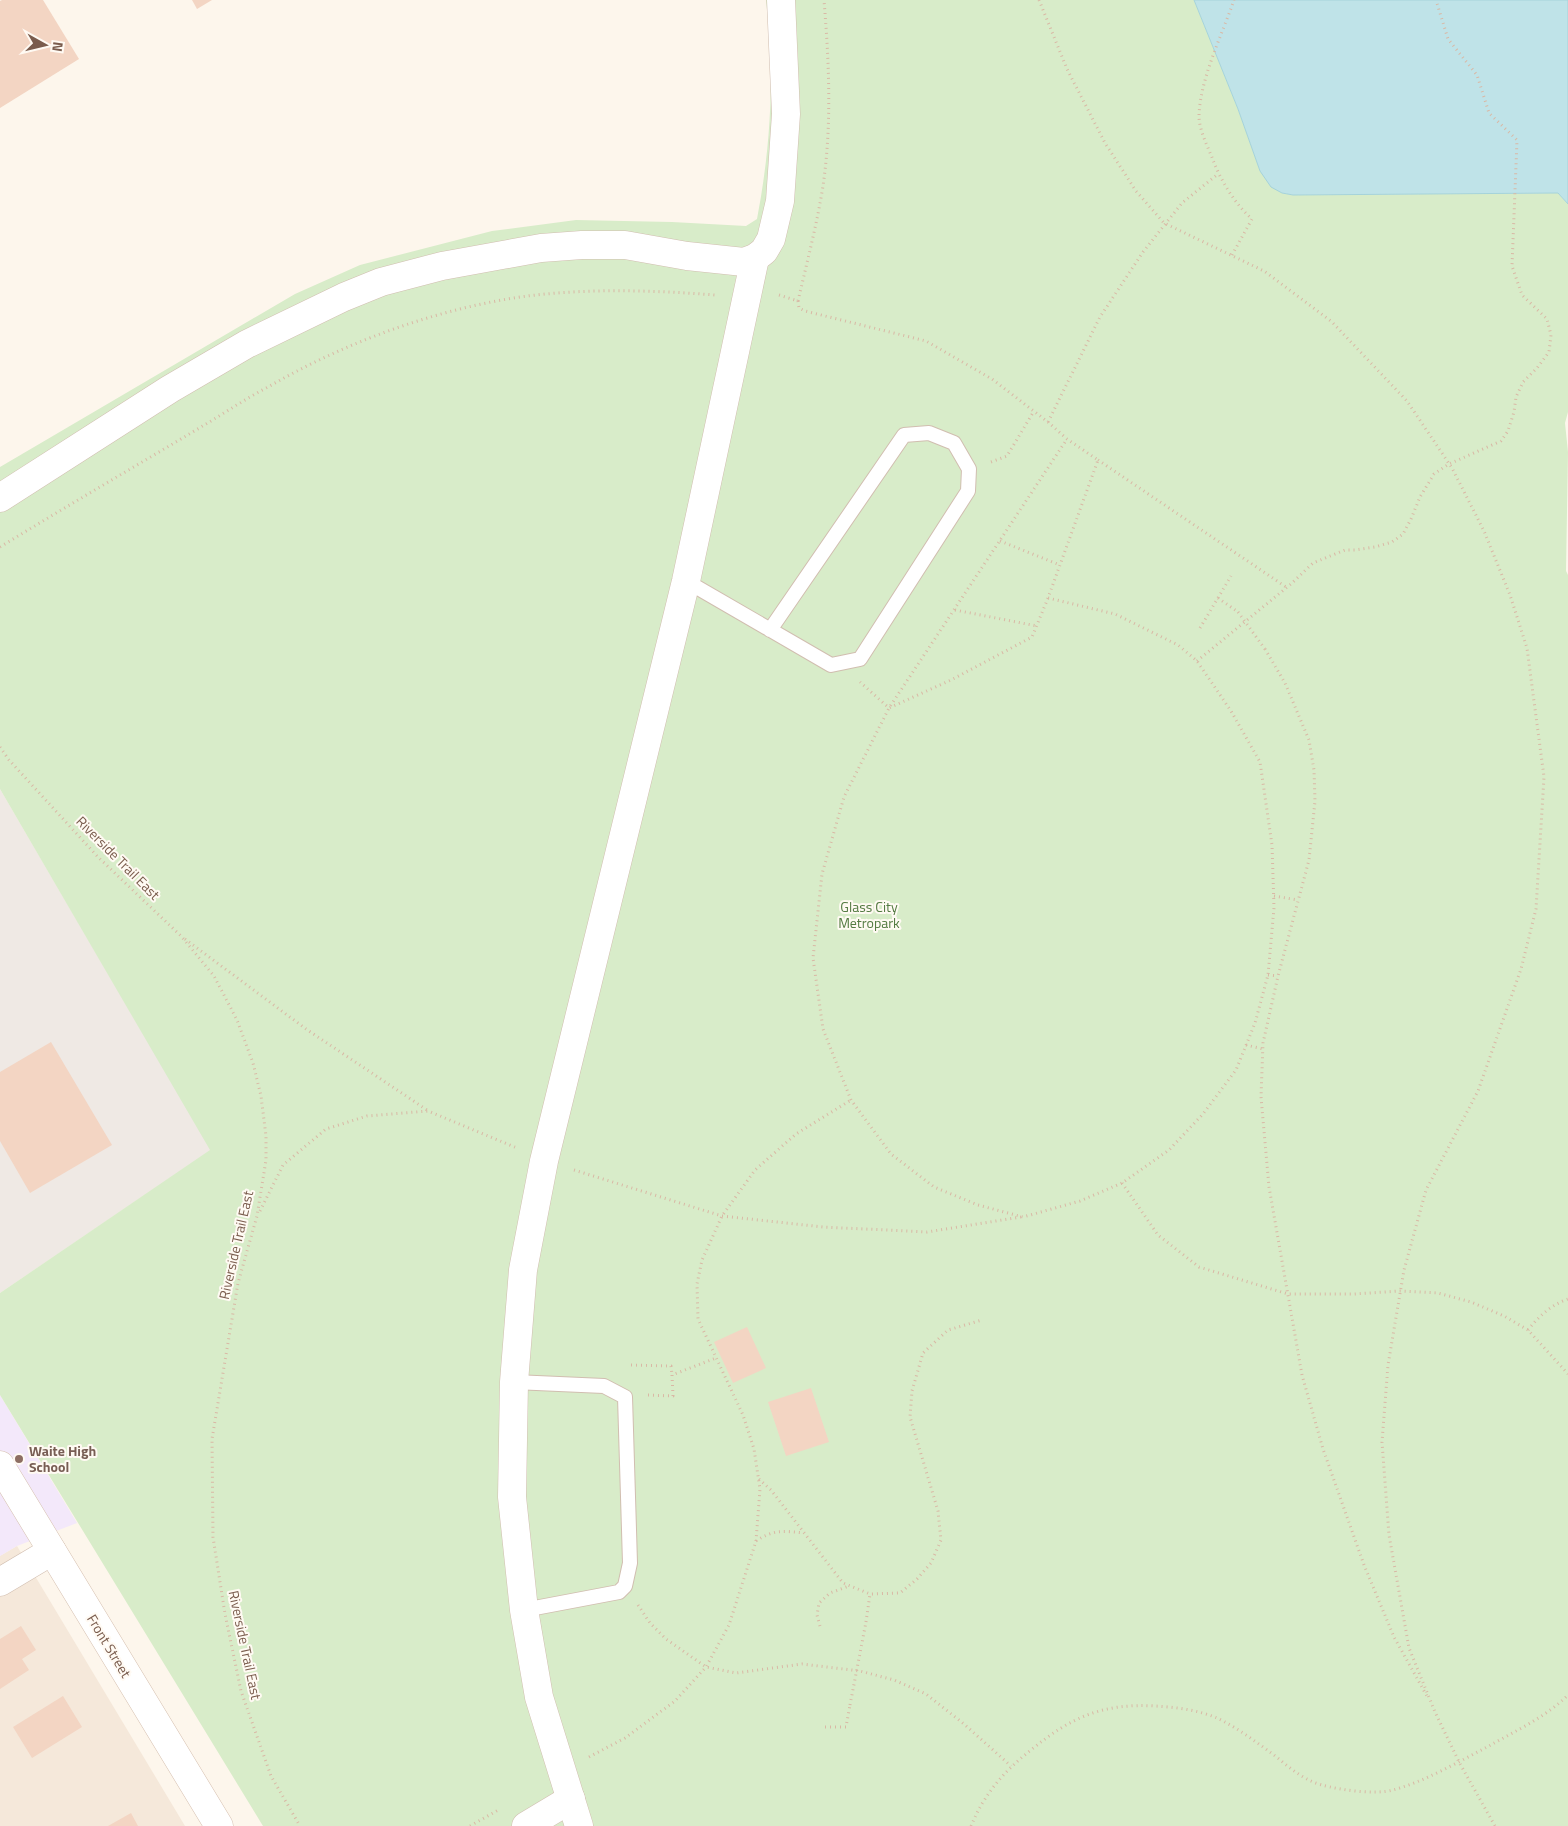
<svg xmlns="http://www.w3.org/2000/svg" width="1568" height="1826" font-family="'Titillium Web',sans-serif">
	<rect width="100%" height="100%" fill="#fdf6ec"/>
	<path fill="#f5e8da" d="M17,1546L185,1826H0V1556Z"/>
	<path fill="#efe9e4" d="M0,789L211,1150L0,1293Z"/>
	<path fill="#f3e8fa" d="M0,1395L77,1523L17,1546L0,1556Z"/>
	<path fill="#d8ecc9" d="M766,0H1194L1238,109L1260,171L1282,193L1293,195L1558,193L1568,204V412L1565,423L1568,452L1566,571L1568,575V1826H263L0,1395V1293L210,1150L0,789V467L295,294L360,265L492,231L576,220L672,222L746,226L757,219C771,147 775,73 766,0Z"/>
	<path fill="#bfe3e8" stroke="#a5d3da" d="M1194,0H1568V204L1558,193L1293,195L1282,193L1271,187L1260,171L1238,109Z"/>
	<g fill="#f3d5c3">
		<path d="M2,0H43L79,59L0,108V1Z"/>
		<path d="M192,0H212L197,9Z"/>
		<path d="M51,1042L112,1145L30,1193L0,1141V1072Z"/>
		<path d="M747,1327L766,1368L733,1383L714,1342Z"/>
		<path d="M811,1388L829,1442L786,1456L768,1402Z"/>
		<path d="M21,1626L36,1650L22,1659L29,1670L0,1689V1639Z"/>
		<path d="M63,1696L82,1727L32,1758L13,1727Z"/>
		<path d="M131,1813L138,1826H108Z"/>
	</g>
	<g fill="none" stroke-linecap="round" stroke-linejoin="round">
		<defs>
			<g id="lane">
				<path d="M686,581L831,665L860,659L968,491L969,469L954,443L929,433L904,435L770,630"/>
				<path d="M514,1382L604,1386L625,1397L630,1563L625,1586L619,1592L524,1610"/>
			</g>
			<g id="street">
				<path d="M0,498L170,389L247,344L344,297L381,282L442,266L541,248L582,245H625L687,256L744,262L755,258L764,251L771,239L780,201L786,114L781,0"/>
				<path d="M0,1582L52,1551"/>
				<path d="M526,1826L571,1799"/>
				<path d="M579,1826L539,1697L524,1610L512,1497L514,1382L523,1270L544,1161L686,581L755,258"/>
			</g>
			<path id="secondary" d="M0,1465L219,1826"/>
		</defs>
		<use href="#lane" stroke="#d1beb0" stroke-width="16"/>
		<use href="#street" stroke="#d1beb0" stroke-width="29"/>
		<use href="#secondary" stroke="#d6c0b0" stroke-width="29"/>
		<g stroke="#d9b8a5" stroke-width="3" stroke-dasharray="1 4" stroke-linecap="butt">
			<path d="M1039,0L1067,69L1105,143L1136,191L1164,223L1264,271L1332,322L1407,401L1452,468L1484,531L1510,595L1527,648L1544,777L1536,909L1521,969L1478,1091L1426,1190L1404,1270L1388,1365L1382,1442L1389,1535L1409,1648L1435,1712L1459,1762L1495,1826"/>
			<path d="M1232,255L1252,219C1235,204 1221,181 1213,160C1208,147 1199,130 1199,116C1200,79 1222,35 1234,0"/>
			<path d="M779,295L798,301C807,262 817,224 823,186C832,124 829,62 824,0"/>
			<path d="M798,301L799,308L805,311L926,341L992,379L1048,422L1067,439L1098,460L1048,598L1032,637L951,680L889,708L860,682"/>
			<path d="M1048,422L1100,317L1143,252L1182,203L1218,174"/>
			<path d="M1098,460L1286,587"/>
			<path d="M991,462L1007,456L1034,411"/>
			<path d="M1000,541L1060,565"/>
			<path d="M0,547C67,506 134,467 201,427C223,414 245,399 268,387C344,343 433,310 520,297C585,288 650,290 715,295"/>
			<path d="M1048,598L1115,614L1178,645L1197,661L1231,711L1260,762L1272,845L1274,908L1268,975L1255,1023L1236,1070L1203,1114L1169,1150L1122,1183L1080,1201L1023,1217L978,1205L934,1187L891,1154L851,1100L823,1029L813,958L822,874L844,797L889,708L1067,439"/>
			<path d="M1218,598L1238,612"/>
			<path d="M955,610L1037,626"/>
			<path d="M1200,628L1231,576"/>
			<path d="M1265,649L1285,683L1309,740L1314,770L1315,801L1309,860L1278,976L1263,1043L1261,1097L1269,1187L1302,1375L1323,1449L1364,1565L1394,1637L1428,1698"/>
			<path d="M1197,661L1291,584L1313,563L1345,550H1355L1375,547L1392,542L1403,534L1411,519L1420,497L1434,474L1449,464L1501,441L1508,431L1514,412L1516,397L1523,382L1537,368L1549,352L1551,335L1547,319L1522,295L1512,266L1517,140L1489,113L1477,75L1448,39L1436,0"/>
			<path d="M0,747L9,760L98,857L181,936L214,976L237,1020L253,1063L261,1096L266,1136V1160L257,1216L238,1283L212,1439L213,1537L225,1614L241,1691L271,1776L300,1826"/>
			<path d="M1274,896L1298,900"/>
			<path d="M185,939L306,1029L427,1110"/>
			<path d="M1268,975L1278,976"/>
			<path d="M1246,1045L1263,1049"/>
			<path d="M574,1170L722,1216L823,1227L927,1232L1021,1217"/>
			<path d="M1122,1183L1158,1235L1199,1267L1288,1294H1354L1400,1291L1438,1293L1471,1302L1504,1316L1528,1330L1568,1374"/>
			<path d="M260,1211L283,1165L326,1129L367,1116L428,1111L517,1148"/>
			<path d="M1528,1330C1539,1316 1551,1305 1568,1299"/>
			<path d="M631,1365L671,1366L672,1375"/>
			<path d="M648,1395L673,1396L672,1375L716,1358"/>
			<path d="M759,1479L771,1490L843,1583L870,1594L900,1593L917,1579L931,1563L941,1540L938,1511L910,1417L912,1391L923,1353L948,1330L982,1320"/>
			<path d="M756,1541C774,1529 784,1531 804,1533"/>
			<path d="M638,1605L650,1623L666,1639L706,1667L736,1673L802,1664L860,1671L894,1680L926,1694L964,1724L1011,1766"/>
			<path d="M866,1622L870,1594"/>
			<path d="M820,1626L817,1615L819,1603L830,1593L849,1586"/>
			<path d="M825,1727H846L850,1705"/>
			<path d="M589,1757L625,1738L675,1701L706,1667L729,1625L756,1541L760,1489L754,1449L743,1415L698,1319L697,1284L702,1260L722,1216L755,1170L796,1134L851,1100"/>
			<path d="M470,1826L500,1809"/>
			<path d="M971,1826C975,1817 979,1808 985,1799C997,1780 1013,1764 1031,1750C1071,1717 1103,1703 1155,1706C1175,1707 1198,1710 1217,1718C1238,1728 1256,1742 1274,1755C1289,1767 1303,1780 1322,1785C1340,1790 1375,1795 1393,1790C1426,1781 1458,1762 1489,1746C1515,1731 1546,1717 1568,1695"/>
		</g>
		<use href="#lane" stroke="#fff" stroke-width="14"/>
		<use href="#street" stroke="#fff" stroke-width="28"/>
		<use href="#secondary" stroke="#fff" stroke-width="28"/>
		<g stroke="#d9b8a5" stroke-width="3" stroke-dasharray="1 4" stroke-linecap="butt">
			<path d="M1238,612L1265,649"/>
			<path d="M850,1705L866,1622"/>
		</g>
	</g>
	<circle fill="#8d6e63" stroke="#fffaf3" stroke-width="2" cx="19" cy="1459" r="5"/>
	<g text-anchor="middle" stroke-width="4" stroke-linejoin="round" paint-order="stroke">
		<g font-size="14" fill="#7a5c4d" stroke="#fffaf3">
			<text transform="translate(118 858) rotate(45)" y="5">Riverside Trail East</text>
			<text transform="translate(236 1245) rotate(-77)" y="5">Riverside Trail East</text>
			<text transform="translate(245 1645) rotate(78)" y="5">Riverside Trail East</text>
			<text transform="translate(109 1646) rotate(59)" y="5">Front Street</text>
		</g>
		<g font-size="14" fill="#537a41" stroke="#fffaf3">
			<text x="869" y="912">Glass City<tspan x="869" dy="16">Metropark</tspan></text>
		</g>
		<g font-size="14" font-weight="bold" fill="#785e54" stroke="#fffaf3" text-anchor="start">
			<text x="29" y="1456">Waite High<tspan x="29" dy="16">School</tspan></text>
		</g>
	</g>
	<g transform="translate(45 45) rotate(98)" stroke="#fffaf3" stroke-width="4" paint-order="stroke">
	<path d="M0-4L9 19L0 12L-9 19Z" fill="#7a5c4d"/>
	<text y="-8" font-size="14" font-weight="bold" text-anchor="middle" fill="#7a5c4d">N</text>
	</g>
</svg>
